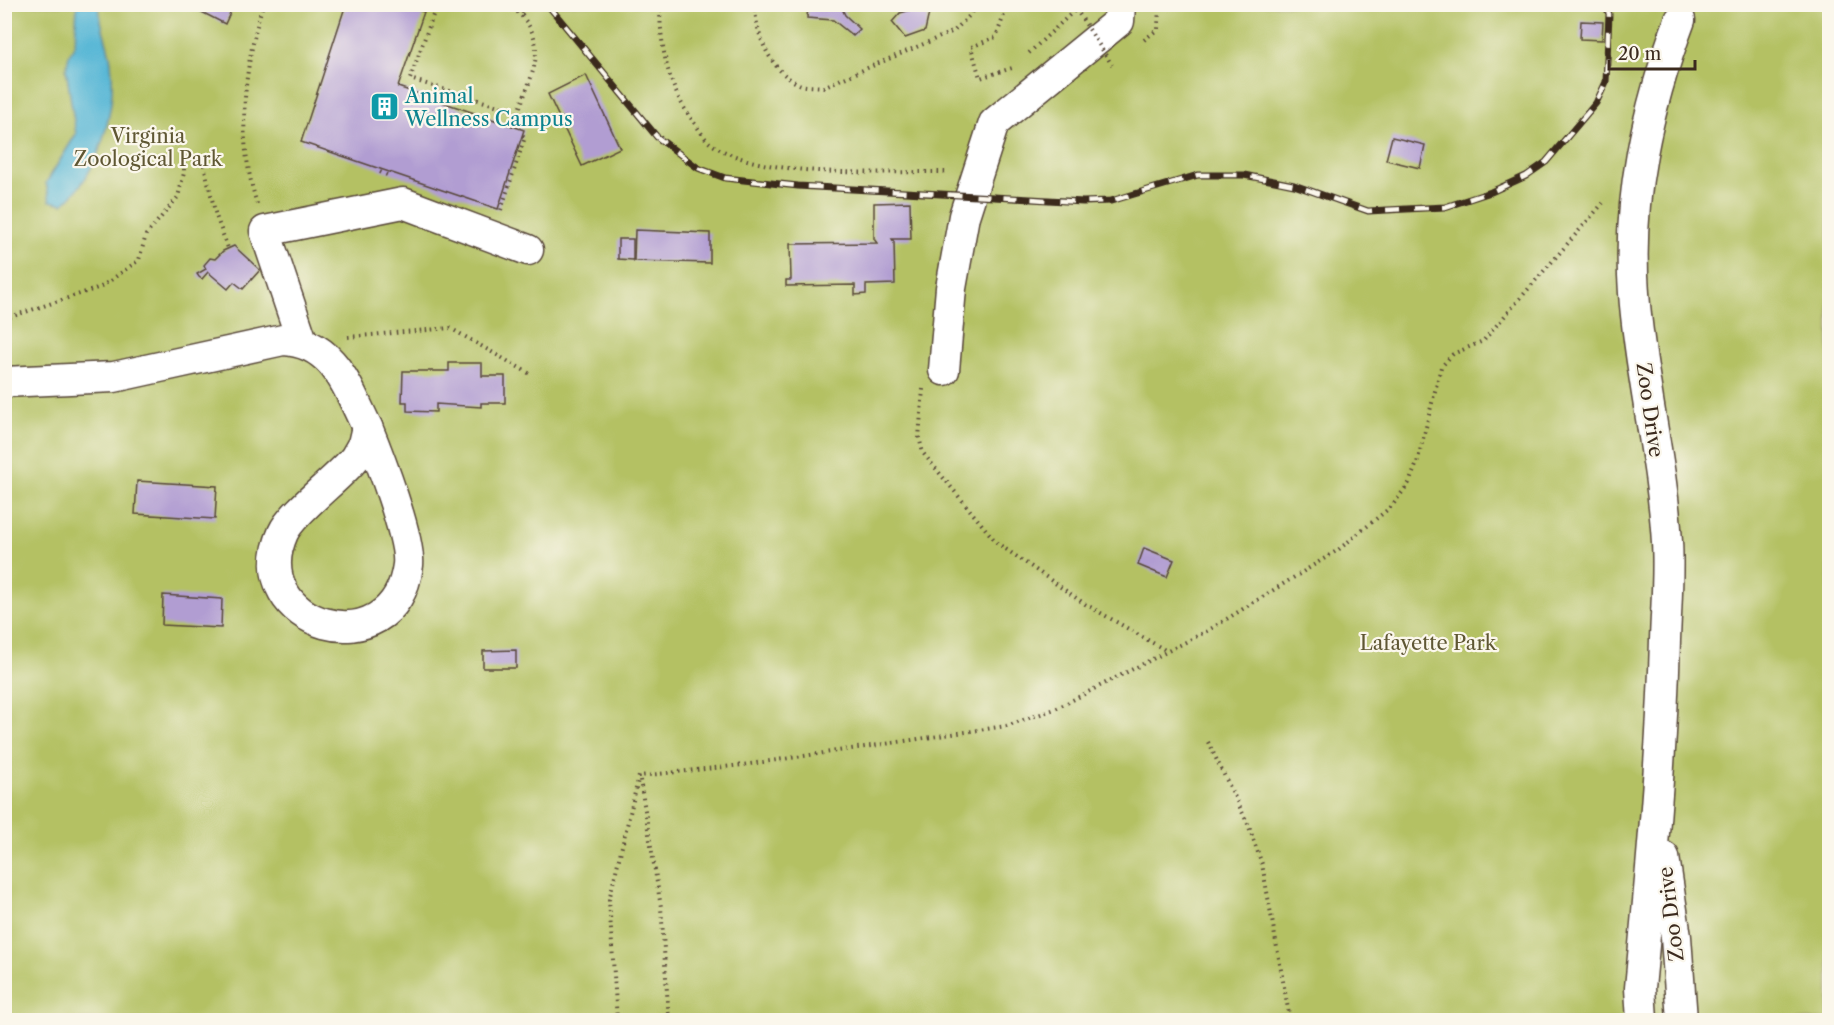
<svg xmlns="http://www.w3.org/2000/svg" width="1834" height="1025" font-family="'Libre Caslon Text',serif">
	<rect width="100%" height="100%" fill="#fbf7ec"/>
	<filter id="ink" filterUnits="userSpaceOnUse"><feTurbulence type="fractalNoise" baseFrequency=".0167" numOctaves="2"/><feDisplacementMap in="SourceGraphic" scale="12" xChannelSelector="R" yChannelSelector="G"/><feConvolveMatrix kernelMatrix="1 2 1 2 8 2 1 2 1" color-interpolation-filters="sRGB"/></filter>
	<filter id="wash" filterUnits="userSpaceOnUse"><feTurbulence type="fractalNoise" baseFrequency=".008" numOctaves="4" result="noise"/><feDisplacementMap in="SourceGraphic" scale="24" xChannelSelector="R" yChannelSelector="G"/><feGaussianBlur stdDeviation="1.35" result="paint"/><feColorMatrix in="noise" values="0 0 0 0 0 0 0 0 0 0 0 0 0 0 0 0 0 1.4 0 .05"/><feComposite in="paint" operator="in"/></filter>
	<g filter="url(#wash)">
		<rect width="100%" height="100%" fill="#f7e7d2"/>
		<rect fill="#b4c163" stroke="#787640" stroke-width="1.5" x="5" y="5" width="1824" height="1015"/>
		<path fill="#58b7d6" stroke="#4a707a" stroke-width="1.5" d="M77,5H99C100,29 109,43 111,63C117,110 99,174 63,204L50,201L46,183L76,134L66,69L69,55L75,44Z"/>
		<g id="blocks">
			<g fill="#b19dd2">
				<path d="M186,4H234L225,24Z"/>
				<path d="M346,4H400L424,12L398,87L524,130L498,209L301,142Z"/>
				<path d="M808,4H840L845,15L860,29L853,36L833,20L807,18Z"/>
				<path d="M911,10L929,13L925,31L905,38L892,22L900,13Z"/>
				<path d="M1581,21L1603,22L1602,40L1580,39Z"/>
				<path d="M586,75L620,148L582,166L548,94Z"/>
				<path d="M1392,137L1425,145L1420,168L1386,160Z"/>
				<path d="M910,202L911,239H892L894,242L895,284L866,285V294L855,295V285L786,286V280H791L790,244L877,243L874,239V203Z"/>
				<path d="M635,230L710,233V263L634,261Z"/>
				<path d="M618,239H633V260L618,259Z"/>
				<path d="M234,246L260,270L243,289L234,282L228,289L208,272L202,279L199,277L197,274L206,269L204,265L210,258L215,259L223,251Z"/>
				<path d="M449,363H482V376H505V403H481V407L436,404V412L407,411V402H402L403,371H449Z"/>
				<path d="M137,481L217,486L215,519L135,514Z"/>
				<path d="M1144,548L1174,560L1167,577L1138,565Z"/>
				<path d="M163,595L222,599L221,628L162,625Z"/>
				<path d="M516,650V668H483V651Z"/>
			</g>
		</g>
	</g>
	<g filter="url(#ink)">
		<use href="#blocks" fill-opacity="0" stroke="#574639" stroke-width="1.5"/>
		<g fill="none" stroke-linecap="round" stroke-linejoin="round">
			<defs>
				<g id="minor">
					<path d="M302,341L265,231L403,203L528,250"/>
					<path d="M944,370L951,288L964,216L994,123L1119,21L1120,4"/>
					<path d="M4,382L114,377L283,340C334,342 347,387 367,427"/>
					<path d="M367,427C378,454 411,539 408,565C394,671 242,625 283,533C292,512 338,479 355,458L363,444Z"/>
					<path d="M1664,857L1676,937L1682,1020"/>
					<path d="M1642,1020L1640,988C1651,872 1662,756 1665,640C1666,608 1669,574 1667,542C1662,458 1640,377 1634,293C1627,198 1647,108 1680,20"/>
				</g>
			</defs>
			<use href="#minor" stroke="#574639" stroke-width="33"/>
			<g stroke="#574639" stroke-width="4" stroke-dasharray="1.5 4.5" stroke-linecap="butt">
				<path d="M430,4L433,14"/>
				<path d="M437,4L410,79L518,112C534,69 553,38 508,4"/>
				<path d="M660,4C660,48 668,90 696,125C700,131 705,139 710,143C763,181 884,171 949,172"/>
				<path d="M755,4C755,34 770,71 799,84C805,87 815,86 823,87L954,31L971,14L974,4"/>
				<path d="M1008,4L996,37L971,47L980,78L1012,68"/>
				<path d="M522,14L531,4"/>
				<path d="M1144,40L1158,29L1159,4"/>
				<path d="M1029,53L1076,9"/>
				<path d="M514,127L518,112"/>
				<path d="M380,172L389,176"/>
				<path d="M257,204C236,136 243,72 263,4"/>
				<path d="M501,210L525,137L522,135"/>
				<path d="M4,319L101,287L139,260L146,235L178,197L184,173V152L204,165L216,216L228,248"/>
				<path d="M348,337L450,328L532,375"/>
				<path d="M923,389L919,437L923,453L997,543L1085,604L1167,651"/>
				<path d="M1208,742L1248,824L1262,864L1290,1020"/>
				<path d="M640,780L661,907L669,1020"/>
				<path d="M617,1020L609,900L639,776L743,765L1006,726L1055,709L1209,630L1338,550L1392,506L1409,483L1417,463L1441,367L1453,354L1483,341L1603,203"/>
			</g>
			<use href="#minor" stroke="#fff" stroke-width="30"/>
			<defs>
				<path id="rail" d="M547,4L657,137L698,168L725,178L798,186L1083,202L1111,201L1198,175H1244L1294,185L1368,211L1445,207L1491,192L1526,176L1546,162L1596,103L1606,82L1609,14L1605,4"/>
			</defs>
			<use href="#rail" stroke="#3b2a1e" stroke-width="7"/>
			<use href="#rail" stroke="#fbf7ec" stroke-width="4.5" stroke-dasharray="14" stroke-linecap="butt"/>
			<path stroke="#574639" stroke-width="4" stroke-dasharray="1.5 4.5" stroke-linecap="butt" d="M1076,9L1112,65"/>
		</g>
	</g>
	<defs>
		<symbol id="building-square" viewBox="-11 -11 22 22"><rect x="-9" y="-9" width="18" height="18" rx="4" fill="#0f9aa8" stroke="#fbf7ec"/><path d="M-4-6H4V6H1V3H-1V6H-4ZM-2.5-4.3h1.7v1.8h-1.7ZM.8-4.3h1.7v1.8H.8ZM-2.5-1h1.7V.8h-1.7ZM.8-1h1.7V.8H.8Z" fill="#fff"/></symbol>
	</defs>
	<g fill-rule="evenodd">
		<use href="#building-square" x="368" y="90" width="33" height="33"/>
	</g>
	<g text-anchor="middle" stroke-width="4.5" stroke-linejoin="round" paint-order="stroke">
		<g font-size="20" fill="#0d838f" stroke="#fbf7ec" text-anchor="start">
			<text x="405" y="103">Animal<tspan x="405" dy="23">Wellness Campus</tspan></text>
		</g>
		<g font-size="20" fill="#5f5733" stroke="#fbf7ec">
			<text x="148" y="143">Virginia<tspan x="148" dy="23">Zoological Park</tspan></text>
			<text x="1428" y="650">Lafayette Park</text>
		</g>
		<g font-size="20" fill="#3b2a1e" stroke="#fbf7ec">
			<text transform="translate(1650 410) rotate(82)" y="7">Zoo Drive</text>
			<text transform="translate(1671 914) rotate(-97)" y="7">Zoo Drive</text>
		</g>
	</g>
	<rect width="1834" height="1025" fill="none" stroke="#fbf7ec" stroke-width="24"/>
	<path d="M1609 60v9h86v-9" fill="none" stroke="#3b2a1e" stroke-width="3"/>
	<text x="1618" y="60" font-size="18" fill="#3b2a1e" stroke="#fbf7ec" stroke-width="4.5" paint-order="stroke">20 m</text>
</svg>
